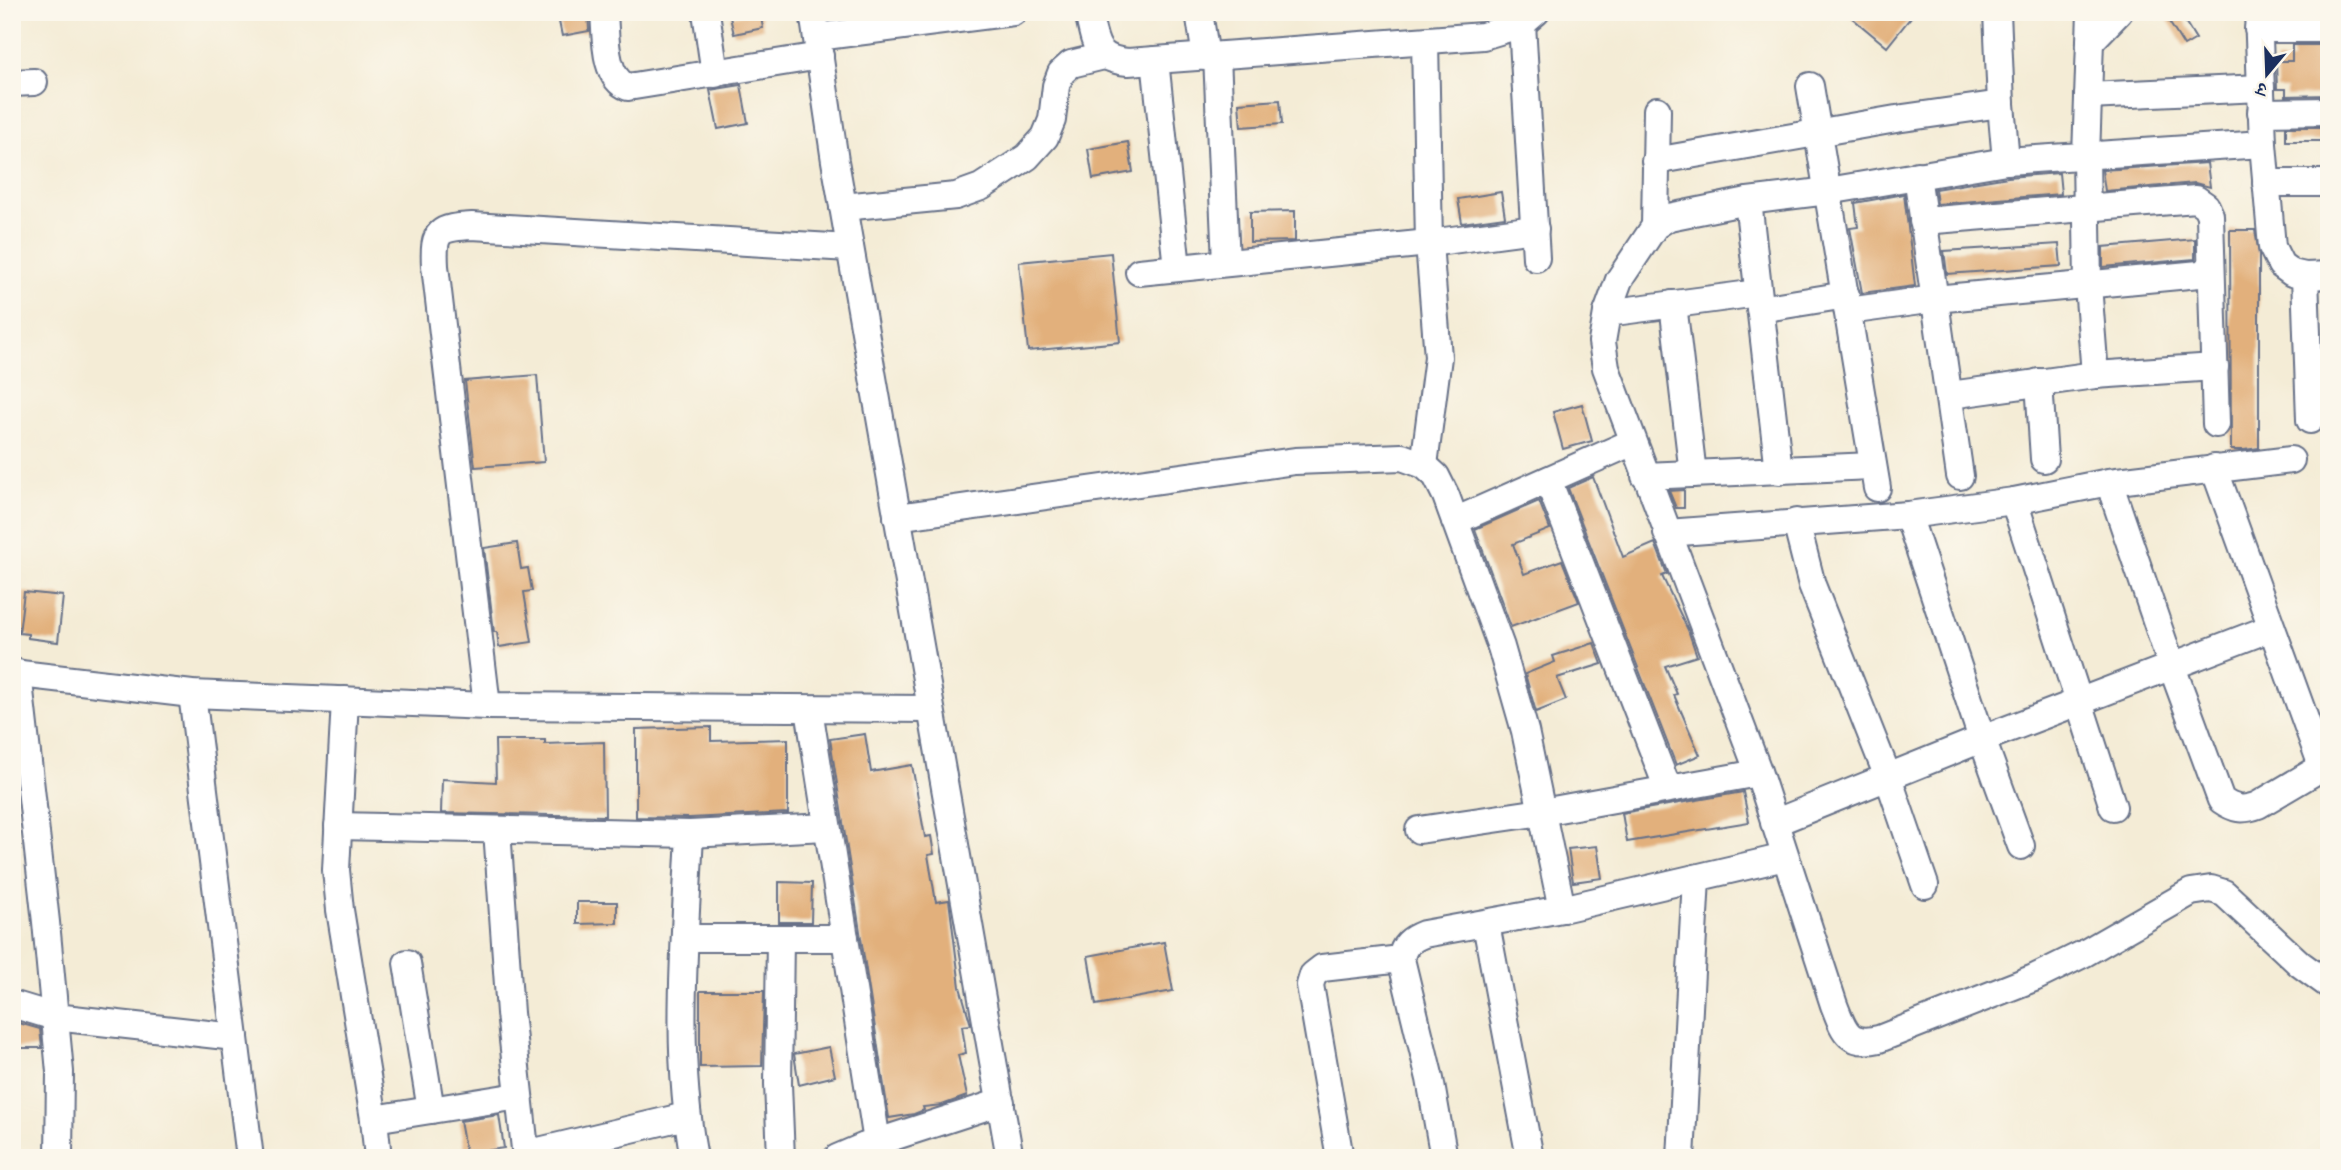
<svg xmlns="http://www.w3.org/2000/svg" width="2341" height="1170" font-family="'IM FELL Great Primer','Noto Serif Devanagari',serif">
	<rect width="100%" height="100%" fill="#fbf7ec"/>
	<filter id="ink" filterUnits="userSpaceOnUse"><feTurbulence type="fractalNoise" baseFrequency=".0143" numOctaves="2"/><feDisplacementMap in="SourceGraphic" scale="14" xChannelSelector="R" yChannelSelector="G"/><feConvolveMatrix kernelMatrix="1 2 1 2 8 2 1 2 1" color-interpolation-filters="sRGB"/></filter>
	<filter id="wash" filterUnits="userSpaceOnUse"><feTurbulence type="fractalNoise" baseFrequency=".00686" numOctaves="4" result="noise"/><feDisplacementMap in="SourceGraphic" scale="28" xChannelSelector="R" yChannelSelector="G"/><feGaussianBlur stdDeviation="1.57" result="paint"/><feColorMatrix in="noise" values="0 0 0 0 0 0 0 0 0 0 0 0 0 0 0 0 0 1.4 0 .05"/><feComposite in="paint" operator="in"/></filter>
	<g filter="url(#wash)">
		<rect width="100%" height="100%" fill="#f4ecd6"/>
		<g id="blocks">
			<g fill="#e2b07c">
				<path d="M557,12H588L589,31L562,36Z"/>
				<path d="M754,12H760L763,28L734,34L730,17Z"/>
				<path d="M1845,12H1915L1887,47Z"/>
				<path d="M2163,12H2179L2196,39L2184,46Z"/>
				<path d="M2292,45H2329V95L2286,96V89H2277L2276,61H2292Z"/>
				<path d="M741,85L748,123L718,129L710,90Z"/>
				<path d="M1280,100L1282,124L1241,127L1239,103Z"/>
				<rect x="2286" y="127" width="43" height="14"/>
				<path d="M1128,142L1133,172L1093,179L1088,149Z"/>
				<path d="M2207,163L2210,187L2195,183L2105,191L2102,170Z"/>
				<path d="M2059,173L2061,194L1937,204L1935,189L2008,177Z"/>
				<path d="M1501,192L1505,217L1462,223L1458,199Z"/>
				<path d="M1904,194L1915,286L1862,293L1850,228L1858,227L1855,203Z"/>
				<path d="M1295,211V241L1250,242V212Z"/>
				<path d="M2230,230H2255L2259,255V448L2244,450H2231Z"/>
				<path d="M2195,239V259L2103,267V247Z"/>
				<path d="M2059,244L2061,266L1947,274L1944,251Z"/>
				<path d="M1111,253L1120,342L1028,351L1019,262Z"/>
				<path d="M537,375L544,462L475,467L465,381Z"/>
				<path d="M1582,404L1592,441L1563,449L1553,412Z"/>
				<path d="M1593,477L1623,557L1655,543L1667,574L1662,576L1688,630L1697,656L1665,666L1677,694L1674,695L1700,755L1676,765L1568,488Z"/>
				<path d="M1684,490V508H1676L1669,491Z"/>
				<path d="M1539,501L1550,529L1513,544L1524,574L1562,560L1579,602L1511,627L1475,529Z"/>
				<path d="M517,543L521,569L528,568L532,591L524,592L532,642L499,647L497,632H494L484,548Z"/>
				<path d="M24,592L63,596L58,642L28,638V634L19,633Z"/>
				<path d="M1594,643L1602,664L1557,678L1566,700L1536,712L1525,674L1555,662L1553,656Z"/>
				<path d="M711,727V741L788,739V813L690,818L636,817V729Z"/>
				<path d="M865,734L871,772L912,765L925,837L931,836L934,854L928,855L936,902L949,900L960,987L971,1025L962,1026L966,1053L958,1055L967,1096L942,1105L923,1107L924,1110L914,1114L889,1118L830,739Z"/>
				<path d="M495,740H545V744L604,742L605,816L441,813L442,779L496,782Z"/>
				<path d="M1743,792L1749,822L1627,842L1622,813Z"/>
				<path d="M1597,846L1602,878L1573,882L1568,849Z"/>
				<path d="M779,882L812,883L811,922H779Z"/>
				<path d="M577,902H617V923L577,924Z"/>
				<path d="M1164,942L1173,991L1096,1005L1088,956Z"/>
				<path d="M700,991H764L762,1066L700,1067Z"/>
				<path d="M12,1021L40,1029L42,1048H12Z"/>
				<path d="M829,1047L835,1076L799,1085L794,1054Z"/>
				<path d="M499,1115L504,1148L466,1154L460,1121Z"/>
			</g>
		</g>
	</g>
	<g filter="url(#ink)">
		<use href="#blocks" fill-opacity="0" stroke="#677188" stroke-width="2"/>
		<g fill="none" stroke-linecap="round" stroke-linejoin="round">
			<defs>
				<g id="minor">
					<path d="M604,12C606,34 603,78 628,87L820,56"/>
					<path d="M706,12L715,74"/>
					<path d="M813,12L835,161L1010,1158"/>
					<path d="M1088,12C1095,42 1094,59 1128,62L1483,36L1522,24L1536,12"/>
					<path d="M1199,12L1206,57"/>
					<path d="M1997,12L2001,104L2006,161"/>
					<path d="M2091,12L2086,156L2088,285L2095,375"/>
					<path d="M2258,12L2263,144L2272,247L2281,265L2292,273L2305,276L2329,275"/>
					<path d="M1522,24L1536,258"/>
					<path d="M2258,29H2329"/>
					<path d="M817,37L1013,12"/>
					<path d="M2090,42L2119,12"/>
					<path d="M1217,56L1226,263"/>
					<path d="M1155,60L1177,268"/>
					<path d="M12,83L34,82"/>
					<path d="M1810,86L1877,488"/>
					<path d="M2088,96L2261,88"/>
					<path d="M2261,112L2329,111"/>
					<path d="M2263,144L2006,161L1828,191L1748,201L1669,217L1655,226L1619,280L1607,313L1602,342L1606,368L1757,768L1834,1005C1844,1031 1848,1046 1879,1039L2034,978L2085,953L2191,892L2211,889L2224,893L2300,964L2329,985"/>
					<path d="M1655,161L1896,119L2001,104"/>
					<path d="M1917,175L1960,476"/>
					<path d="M2266,183H2329"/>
					<path d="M1748,201L1779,471"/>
					<path d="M843,207L956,196L981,187L1027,157L1045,137L1052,120L1056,86L1061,73L1071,64L1104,56"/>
					<path d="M1923,221L2196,199L2206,206L2210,215L2216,424"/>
					<path d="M1655,226L1657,110"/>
					<path d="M1139,272L1429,243L1535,229"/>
					<path d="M2305,276L2310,420"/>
					<path d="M1673,304L1693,474"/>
					<path d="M1760,309L1846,295"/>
					<path d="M1848,311L1935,299L2210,273"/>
					<path d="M1607,313L1758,293"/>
					<path d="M2039,382L2044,459"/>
					<path d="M1950,395L2095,375L2215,367"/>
					<path d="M1424,465L1438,357L1429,243L1425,41"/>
					<path d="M2214,468L2322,766"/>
					<path d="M1645,476L1872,466"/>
					<path d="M1548,480L1668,789"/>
					<path d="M2109,482L2172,667L2221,800C2234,809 2242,811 2258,805L2329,763"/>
					<path d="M2014,501L2113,807"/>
					<path d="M1908,515L1982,739L2021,846"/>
					<path d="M897,517L1295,461L1402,457L1424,465L1436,476L1446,496L1501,647L1525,731L1562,909"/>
					<path d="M1455,521L1633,442"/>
					<path d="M1796,522L1812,585L1888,777L1925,885"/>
					<path d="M1667,533L1908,515L2014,501L2109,482L2291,460"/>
					<path d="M12,673L192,694L487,706L930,709"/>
					<path d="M18,673L46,922L60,1072L59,1158"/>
					<path d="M192,694L250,1158"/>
					<path d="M345,700L336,870L340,910L374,1119L378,1158"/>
					<path d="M487,706L435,266C433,230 439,228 472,226L850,248"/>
					<path d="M809,709L877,1142"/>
					<path d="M1774,823L1982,739L2271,628"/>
					<path d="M338,826L690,834L826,827"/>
					<path d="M497,830L510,1013L526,1158"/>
					<path d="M1419,830L1542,812L1758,773"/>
					<path d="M690,834C685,942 674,1051 694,1158"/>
					<path d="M1486,924L1530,1158"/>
					<path d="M685,938H845"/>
					<path d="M780,938L778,1084L781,1158"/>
					<path d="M407,963L431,1110"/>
					<path d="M12,1004L55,1017L235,1037"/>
					<path d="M374,1119L518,1096"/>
					<path d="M526,1154L686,1116"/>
					<path d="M837,1158L865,1146L1001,1102"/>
					<path d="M1340,1158L1310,985L1313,975L1322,968L1401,959"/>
					<path d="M1444,1158L1430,1079L1401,959C1403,945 1411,939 1424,934L1562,909L1785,857"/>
					<path d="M1681,1158L1696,878"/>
				</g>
			</defs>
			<use href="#minor" stroke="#677188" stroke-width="30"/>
			<use href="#minor" stroke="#fff" stroke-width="26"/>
		</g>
	</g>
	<rect width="2341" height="1170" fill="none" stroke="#fbf7ec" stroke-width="42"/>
	<g transform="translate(2267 74) rotate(199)" stroke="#fbf7ec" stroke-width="5" paint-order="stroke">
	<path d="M0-5L12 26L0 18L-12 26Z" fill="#1b2f5e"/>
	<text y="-10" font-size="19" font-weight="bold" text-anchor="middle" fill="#1b2f5e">उ</text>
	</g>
</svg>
